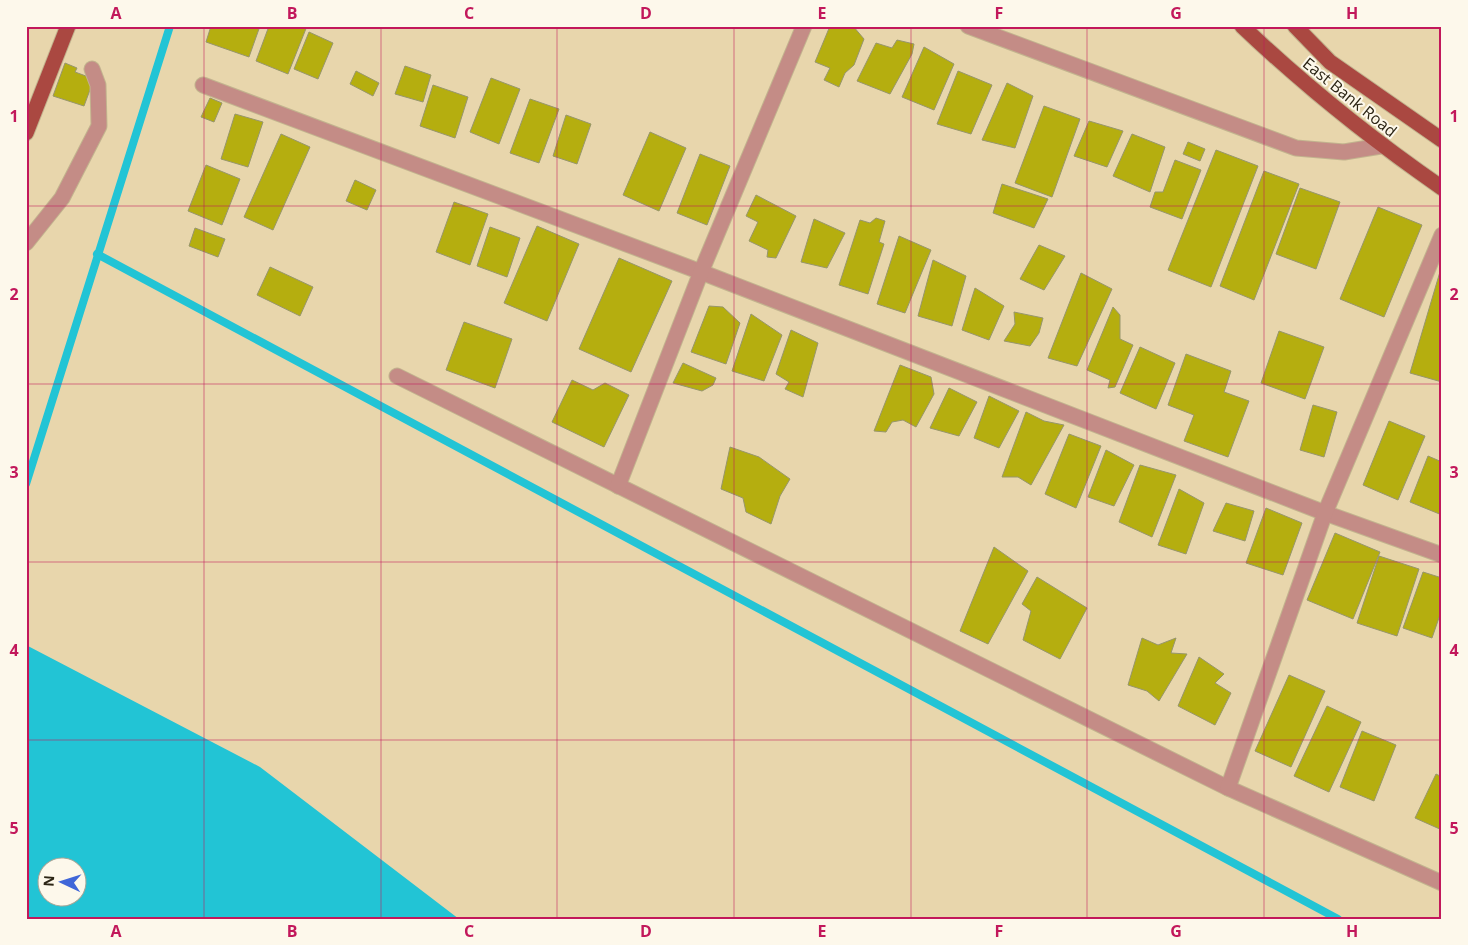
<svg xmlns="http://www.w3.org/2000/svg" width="1468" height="945" font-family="'Open Sans',sans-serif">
	<rect width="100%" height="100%" fill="#e8d6ac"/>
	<path fill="#22c4d5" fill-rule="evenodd" d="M26,645L260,767L459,919H26ZM48,868H78V898H48Z"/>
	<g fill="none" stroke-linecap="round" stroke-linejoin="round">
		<g stroke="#22c4d5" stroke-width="8">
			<path d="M97,254L1338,919"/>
			<path d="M26,484L170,26"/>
		</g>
	</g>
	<g fill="#b5ae0f" stroke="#97966c">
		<path d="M211,26H260L249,57L206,42Z"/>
		<path d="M269,26H307L288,74L256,61Z"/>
		<path d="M830,26H853L864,39L854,65L845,73L839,87L824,80L830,68L815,62Z"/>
		<path d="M309,32L333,43L318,79L294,69Z"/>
		<path d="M897,40L914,44L912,54L890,94L857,81L876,43L892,48Z"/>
		<path d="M924,47L954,64L934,110L902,97Z"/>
		<path d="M65,63L77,68L75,72L94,79L84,106L53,96Z"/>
		<path d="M405,66L431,75L423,102L395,94Z"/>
		<path d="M356,71L379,83L373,96L350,84Z"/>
		<path d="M958,71L992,85L971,134L937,124Z"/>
		<path d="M491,78L520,89L499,144L470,132Z"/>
		<path d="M1007,83L1033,96L1015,148L982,140Z"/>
		<path d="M433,85L468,97L455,138L420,126Z"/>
		<path d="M210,98L222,103L214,122L201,117Z"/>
		<path d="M530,99L559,109L539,163L510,153Z"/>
		<path d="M1044,106L1080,119L1052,197L1015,183Z"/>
		<path d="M235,114L263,122L248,167L221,159Z"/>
		<path d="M566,115L591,124L577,164L553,156Z"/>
		<path d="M1089,121L1123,131L1107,167L1074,156Z"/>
		<path d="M650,132L686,148L659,211L623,195Z"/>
		<path d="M281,134L310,147L273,230L244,217Z"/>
		<path d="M1132,134L1165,147L1150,192L1113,176Z"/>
		<path d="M1188,142L1205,149L1200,161L1183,154Z"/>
		<path d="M1216,150L1258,166L1211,287L1168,270Z"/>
		<path d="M700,154L730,166L707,225L677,213Z"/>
		<path d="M1175,160L1201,170L1182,219L1150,207L1155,192H1163Z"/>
		<path d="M206,165L240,179L222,225L188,211Z"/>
		<path d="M1264,171L1299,184L1254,300L1220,286Z"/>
		<path d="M355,180L376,190L367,210L346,201Z"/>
		<path d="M1002,184L1048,199L1034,228L993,213Z"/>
		<path d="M1300,188L1340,202L1316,269L1276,254Z"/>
		<path d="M756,195L796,216L776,258L767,257L768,250L749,241L758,222L746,216Z"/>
		<path d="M454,202L488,214L470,265L436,252Z"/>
		<path d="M1378,207L1422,225L1384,317L1340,299Z"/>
		<path d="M876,218L885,221L879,242L884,244L868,294L839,285L860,220L870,223Z"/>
		<path d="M814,219L845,233L827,268L801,262Z"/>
		<path d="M537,226L579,244L547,321L504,303Z"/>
		<path d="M490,227L520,238L507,277L477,266Z"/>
		<path d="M195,228L225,239L218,257L189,246Z"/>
		<path d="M899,236L931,250L905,313L877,304Z"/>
		<path d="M1039,245L1065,256L1044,290L1020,279Z"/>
		<path d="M619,258L672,281L631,372L579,349Z"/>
		<path d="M933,260L966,276L952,326L918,316Z"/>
		<path d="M1442,265V382L1410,373Z"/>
		<path d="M270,267L313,287L300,316L257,295Z"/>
		<path d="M1081,273L1112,289L1077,366L1048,358Z"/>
		<path d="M975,288L1004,306L989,340L962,330Z"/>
		<path d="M709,306L723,307L740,323L726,364L691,352Z"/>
		<path d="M1113,307L1120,315V339L1133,345L1115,387L1108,388L1110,380L1087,370Z"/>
		<path d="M1014,312L1043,318L1039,333L1030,346L1004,341L1015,324Z"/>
		<path d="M751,314L782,335L764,381L732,371Z"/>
		<path d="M464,322L512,339L495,388L446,370Z"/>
		<path d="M791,330L818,343L803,397L785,389L789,382L776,374Z"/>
		<path d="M1279,331L1324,347L1305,399L1261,383Z"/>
		<path d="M1140,347L1175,363L1156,409L1120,393Z"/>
		<path d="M1186,354L1231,371L1224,392L1249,401L1228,457L1184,441L1194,415L1168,405Z"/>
		<path d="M683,363L716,378L713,385L702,391L673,383Z"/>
		<path d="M900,365L931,377L934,394L916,427L903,420L892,422L886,432L874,431Z"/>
		<path d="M572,380L593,390L605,383L629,395L604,447L552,422Z"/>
		<path d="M949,388L977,402L959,436L930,428Z"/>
		<path d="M989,396L1019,411L999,448L974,438Z"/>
		<path d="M1313,405L1337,412L1324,457L1300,450Z"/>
		<path d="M1026,412L1044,421L1064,425L1031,485L1018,477H1002Z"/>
		<path d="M1389,421L1425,436L1398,500L1363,485Z"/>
		<path d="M1069,434L1101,446L1076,508L1045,494Z"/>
		<path d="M730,447L759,457L790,479L780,496L771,524L746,512L743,498L721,489Z"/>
		<path d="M1106,450L1134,465L1114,506L1088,497Z"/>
		<path d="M1428,456L1442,462V515L1410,502Z"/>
		<path d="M1140,465L1176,475L1152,537L1119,522Z"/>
		<path d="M1179,489L1204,503L1186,554L1158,545Z"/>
		<path d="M1226,503L1254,511L1245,541L1213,531Z"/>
		<path d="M1266,508L1302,523L1283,575L1246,563Z"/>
		<path d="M1335,533L1380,552L1353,619L1307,600Z"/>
		<path d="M994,547L1028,571L988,644L960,631Z"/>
		<path d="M1379,556L1419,569L1397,636L1357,623Z"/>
		<path d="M1423,572L1442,578V609L1432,638L1403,628Z"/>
		<path d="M1037,577L1087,608L1060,659L1023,640L1031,611L1022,604Z"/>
		<path d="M1142,638L1158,645L1176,638L1171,653L1187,654L1159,701L1147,691L1128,685Z"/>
		<path d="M1199,657L1224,674L1215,683L1231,693L1215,725L1178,706Z"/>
		<path d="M1289,675L1325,691L1291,767L1255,751Z"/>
		<path d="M1327,706L1361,722L1329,792L1294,776Z"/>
		<path d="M1362,731L1396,745L1374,801L1340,787Z"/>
		<path d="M1436,774L1442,777V830L1415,818Z"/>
	</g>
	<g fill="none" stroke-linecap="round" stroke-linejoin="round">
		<defs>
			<g id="minor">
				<path d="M968,26L1296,148L1344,152L1381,146"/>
				<path d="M203,85L701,272L1325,513L1442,555"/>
				<path d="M26,243L62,198L99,126L98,85L92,69"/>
				<path d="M397,376L1228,788L1442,883"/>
				<path d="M618,486L701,272L804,26"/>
				<path d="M1228,788L1325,513L1442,235"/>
			</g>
			<g id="major">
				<path d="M1242,26C1305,86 1371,139 1442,188"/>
				<path d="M1295,26L1330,62L1442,140"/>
				<path d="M26,133L68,26"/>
			</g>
		</defs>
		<use href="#minor" stroke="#c2b38e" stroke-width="17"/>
		<use href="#major" stroke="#c2b38e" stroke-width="17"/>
		<use href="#minor" stroke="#c48c86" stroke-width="15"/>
		<use href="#major" stroke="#aa4841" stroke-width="15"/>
	</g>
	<path fill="none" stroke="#c2185b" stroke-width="1" stroke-opacity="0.55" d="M204,26V919M381,26V919M557,26V919M734,26V919M911,26V919M1087,26V919M1264,26V919M26,206H1442M26,384H1442M26,562H1442M26,740H1442"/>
	<g text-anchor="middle" stroke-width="4" stroke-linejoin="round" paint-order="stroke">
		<g font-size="16" fill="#2c2515" stroke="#fdf8eb">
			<text transform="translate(1350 97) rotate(39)" y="6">East Bank Road</text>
		</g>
	</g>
	<rect width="1468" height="945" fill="none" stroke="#fdf8eb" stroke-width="55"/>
	<g transform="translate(62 882) rotate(274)"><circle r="24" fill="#fdf8eb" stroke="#a9a495"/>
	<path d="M0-4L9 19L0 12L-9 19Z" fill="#4066d8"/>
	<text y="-8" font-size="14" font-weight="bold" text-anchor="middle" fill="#2c2515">N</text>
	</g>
	<rect x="28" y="28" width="1412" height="890" fill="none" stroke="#c2185b" stroke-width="2"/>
	<g font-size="16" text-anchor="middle" font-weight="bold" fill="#c2185b">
		<text x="116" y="19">A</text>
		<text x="292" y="19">B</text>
		<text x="469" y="19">C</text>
		<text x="646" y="19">D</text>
		<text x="822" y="19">E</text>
		<text x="999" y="19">F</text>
		<text x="1176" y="19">G</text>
		<text x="1352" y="19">H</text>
		<text x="14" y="122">1</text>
		<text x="1454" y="122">1</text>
		<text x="14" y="300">2</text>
		<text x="1454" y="300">2</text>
		<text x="14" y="478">3</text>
		<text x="1454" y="478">3</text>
		<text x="14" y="656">4</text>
		<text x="1454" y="656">4</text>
		<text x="14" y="834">5</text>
		<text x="1454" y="834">5</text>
		<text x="116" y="937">A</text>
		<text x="292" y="937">B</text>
		<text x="469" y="937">C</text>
		<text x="646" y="937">D</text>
		<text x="822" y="937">E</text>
		<text x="999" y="937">F</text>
		<text x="1176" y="937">G</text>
		<text x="1352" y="937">H</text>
	</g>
</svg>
